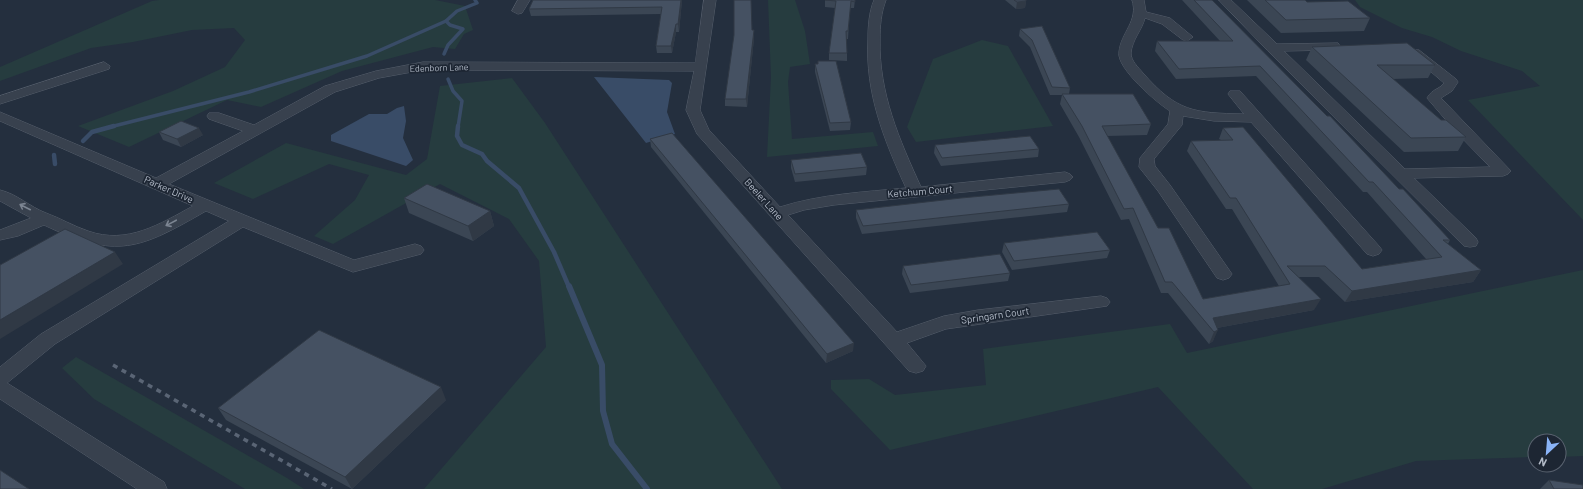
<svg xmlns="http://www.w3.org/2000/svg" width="1583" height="489" font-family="Barlow,sans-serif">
	<rect width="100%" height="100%" fill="#242f3e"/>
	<g fill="#263c3f">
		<path d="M159,0H435L465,6L473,30L464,34L455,49L433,47L342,71L261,107L227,100L129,147L78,126L173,91L225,67L245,40L234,28L192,30L133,42L91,48L0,81V67L152,1Z"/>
		<path d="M768,0H795L805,31L810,64L790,67L788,82L792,139L873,132L878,146L767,157L771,77Z"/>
		<path d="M1355,0H1583V220L1468,100L1540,86L1522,71L1461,51L1432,37L1402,28L1360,7Z"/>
		<path d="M982,40L1008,46L1053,126L916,142L907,127L933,59Z"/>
		<path d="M512,78L545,123L782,489H424L546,347L539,261L509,219L440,184L333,244L314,236L355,200L369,175L329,164L253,199L214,183L286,143L406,175L427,159L440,86Z"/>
		<path d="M1583,270V456L1559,457V441H1535V457L1416,461L1322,489H1253L1158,387L890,450L831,389V380L869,379L895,395L986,385L983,349L1170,324L1187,353Z"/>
		<path d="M76,357L287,478L304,489H245L94,399L62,368Z"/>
	</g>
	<g fill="#394c67">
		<path d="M594,77L669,80L672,83L667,112L675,134L646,143Z"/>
		<path d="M404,106L406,121L403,138L413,160L406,166L331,141V135L369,114H387L397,108Z"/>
	</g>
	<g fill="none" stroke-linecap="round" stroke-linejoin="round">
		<g stroke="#394c67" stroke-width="3.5">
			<path d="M444,54L448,45L463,29L450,25L446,21"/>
			<path d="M448,79L453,91L462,101L458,127"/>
			<path d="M110,127L249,92L367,56L446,21L457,11L477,3L475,0"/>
		</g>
		<g stroke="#394c67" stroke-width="4.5">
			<path d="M458,126L457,136L462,145L482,154L487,161L519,188L554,252L569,287"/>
			<path d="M83,141L92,132L114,126"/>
			<path d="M54,155L55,164"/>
		</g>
		<path stroke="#394c67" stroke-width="6" d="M569,286L602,365L603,411L612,444L647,489"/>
		<defs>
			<g id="minor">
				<path d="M518,0H530L522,13L518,14L512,11Z"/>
				<path d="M704,0H716L700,110L709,130L780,207C821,194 864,192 906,188C884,140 865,93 868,39C868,26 869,12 874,0H886C881,13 880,26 880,40C879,93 899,139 921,187L1065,172L1070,174L1073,177L1070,180L1065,182L834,205L804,210L788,215L897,332L944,316L978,310L1101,296L1107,298L1110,302L1107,306L946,329L907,343L926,366L923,371L916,373L909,371L697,134L686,110L694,71L423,70L379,78L335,92L169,184L354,260L415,244L421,246L424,250L421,254L353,272L243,227L55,344L7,383L164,482L167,489H137L0,399V367L41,334L229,221L206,211C140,249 117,260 44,225L18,236L0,240V230L31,218L0,201V190C17,194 30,207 46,213C60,218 73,226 88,231C127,245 160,224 193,206L0,121V112L156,178L243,131L209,119L207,116L209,113H219L254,125L325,86L376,71L423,62L695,63Z"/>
				<path d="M1132,0H1144L1146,12L1170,18L1193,37L1187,41L1183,40L1162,24L1145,18C1142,30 1132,40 1131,53C1131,61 1138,67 1143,73C1177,112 1194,113 1244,114L1228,94L1230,91H1240L1379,246L1382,250L1379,254L1373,256L1367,254L1251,122L1214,121L1183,116L1182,125L1154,159L1155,166L1170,185L1232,274L1229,278L1223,280L1217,278L1158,191L1139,167L1140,158L1168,124L1170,111C1157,103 1116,68 1119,52C1121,32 1139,21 1132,0Z"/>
				<path d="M1219,0H1231L1277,44L1338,43L1340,46L1334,50L1284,51L1405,169L1490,167L1457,133L1427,98C1433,88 1439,90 1444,83L1409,53L1411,50H1419L1456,79L1458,82L1452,91L1441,98L1511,171L1508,174L1503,176L1414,178L1476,238L1478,242L1476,246L1470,247L1464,246L1268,51Z"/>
				<path d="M104,62L110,66L109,69L0,104V96Z"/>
			</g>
		</defs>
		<use href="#minor" stroke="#565f6c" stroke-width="1"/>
		<use href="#minor" fill="#38414e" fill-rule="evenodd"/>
		<path stroke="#5a6575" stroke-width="3.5" stroke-dasharray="5 5" stroke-linecap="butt" d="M113,365L332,489"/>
	</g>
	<g fill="#3b4654">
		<path d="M682,0L679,32H676L672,53H657L656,46L661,14L531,16L529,9Z"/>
		<path d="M825,0H855L854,8H850L848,39H846L847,53V61L829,60V53L835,8L825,7Z"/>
		<path d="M1005,0H1026L1025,8L1016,9Z"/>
		<path d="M1182,0H1212L1399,189L1450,240L1448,244L1481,270L1473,282L1345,302L1319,277H1299L1314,310L1217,328L1213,341L1209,344L1168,293H1161L1129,219L1121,220L1079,137L1060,104L1062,95H1050L1030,47L1019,36L1020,29L1042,26L1070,88L1069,94L1151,124L1147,135L1107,136L1158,228L1203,299L1279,286L1232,209H1226L1187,151L1191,141L1221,140L1219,139L1223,128L1362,269L1426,259L1367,192H1363L1256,76L1176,79L1155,51L1157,41H1220Z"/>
		<path d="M1247,0H1305L1307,2L1370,18L1364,31L1281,33Z"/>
		<path d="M752,30H754V38L747,107L725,106V99Z"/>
		<path d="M1312,47L1435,65L1428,78L1392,79L1441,120L1466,137L1458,151L1404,152L1306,60Z"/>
		<path d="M815,64L851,122L850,130L830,131L815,72Z"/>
		<path d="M159,132L203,135L181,147L163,140Z"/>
		<path d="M650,139L853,351L826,363L651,147Z"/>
		<path d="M935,145L1039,149L1038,157L941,166L934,153Z"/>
		<path d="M791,160L867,167L866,175L795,182L791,168Z"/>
		<path d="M404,198L490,211L494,226L473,241L409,213Z"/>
		<path d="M1069,204L1067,212L862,234L856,218V210Z"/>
		<path d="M1004,243L1110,250L1107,258L1012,270L1002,252Z"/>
		<path d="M903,266L1010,273L1008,281L910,293L902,274Z"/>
		<path d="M446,400L352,489L226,420L218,408Z"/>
		<path d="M1549,480L1583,489H1540Z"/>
	</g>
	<g fill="#303945">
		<path d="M681,0H682L679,32L678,24Z"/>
		<path d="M1026,1L1025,8L1016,9L1017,2Z"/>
		<path d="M676,24V32L672,53L671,46Z"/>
		<path d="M754,30V38L747,107L746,99Z"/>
		<path d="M199,128L203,135L181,147L177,139Z"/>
		<path d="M490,211L494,226L473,241L468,226Z"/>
		<path d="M115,252L123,264L0,339V320Z"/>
		<path d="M1481,270L1473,282L1345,302L1352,291Z"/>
		<path d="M1321,299L1314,310L1211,329L1213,318Z"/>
		<path d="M1218,330L1213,341L1209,344L1214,332Z"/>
		<path d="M854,343L853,351L826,363L827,354Z"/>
		<path d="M441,387L446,400L352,489L345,477Z"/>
	</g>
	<g fill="#455162" stroke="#303945">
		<path d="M533,0H681L678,24H676L671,46H656L662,7L529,9Z"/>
		<path d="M734,0H751L752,30H754L746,99H725L734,35Z"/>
		<path d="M825,0H855V2L851,1L848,31H846L847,53H829L836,1Z"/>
		<path d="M1014,0H1026V1L1017,2Z"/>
		<path d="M1194,0H1212L1327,116H1330L1399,189H1403L1450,240H1443L1481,270L1352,291L1325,266H1287L1321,299L1213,318L1218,330L1214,332L1172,282H1165L1133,208L1124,209L1082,126L1062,94H1133L1151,124L1102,126L1158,228H1169L1203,299L1290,284L1236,198H1230L1191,141L1233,140L1223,128L1243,127L1362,269L1442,257L1373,182H1369L1260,66L1179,69L1157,41H1233Z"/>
		<path d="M1265,0H1305L1307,2L1348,1L1370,18L1286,20Z"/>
		<path d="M1042,26L1070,88L1052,87L1032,40L1020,29Z"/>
		<path d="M1407,43L1435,65H1377L1441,120H1446L1466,137L1411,138L1312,47Z"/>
		<path d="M818,61H836L851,122L830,123L815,64H818Z"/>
		<path d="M181,121L199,128L177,139L159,132Z"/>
		<path d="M672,133L854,343L827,354L650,139Z"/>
		<path d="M1030,136L1039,149L942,158L935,145Z"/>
		<path d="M861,153L867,167L795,174L791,160Z"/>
		<path d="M427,184L490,211L468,226L404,198Z"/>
		<path d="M1059,189L1069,204L863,226L856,210L961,198Z"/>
		<path d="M65,229L115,252L0,320V265Z"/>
		<path d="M1097,232L1110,250L1014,261L1004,243Z"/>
		<path d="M1000,254L1010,273L911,285L903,266Z"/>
		<path d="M319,330L441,387L345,477L218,408Z"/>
		<path d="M0,470L29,489H0Z"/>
		<path d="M1549,480L1583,485V489H1554Z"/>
	</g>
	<defs><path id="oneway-shaft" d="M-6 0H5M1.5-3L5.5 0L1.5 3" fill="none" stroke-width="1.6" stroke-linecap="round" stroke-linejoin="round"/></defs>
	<g stroke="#7c8592">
		<use href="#oneway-shaft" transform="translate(25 207) rotate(-153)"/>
		<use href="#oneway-shaft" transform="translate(171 223) rotate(152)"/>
	</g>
	<g text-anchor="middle" stroke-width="3.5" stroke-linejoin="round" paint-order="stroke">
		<g font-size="9" fill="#b4bcc9" stroke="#1d2633">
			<text transform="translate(439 68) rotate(-2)" y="3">Edenborn Lane</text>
		</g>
		<g font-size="10" fill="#b4bcc9" stroke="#1d2633">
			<text transform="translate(169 189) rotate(24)" y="4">Parker Drive</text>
			<text transform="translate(920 191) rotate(-5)" y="4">Ketchum Court</text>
			<text transform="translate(764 199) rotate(48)" y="4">Beeler Lane</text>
			<text transform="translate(995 315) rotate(-8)" y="4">Springarn Court</text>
		</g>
	</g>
	<g transform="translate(1547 453) rotate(206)"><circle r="19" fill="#1d2633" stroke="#59626f"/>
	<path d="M0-3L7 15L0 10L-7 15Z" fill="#8ab4f8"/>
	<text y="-6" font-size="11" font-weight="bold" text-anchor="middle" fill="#b4bcc9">N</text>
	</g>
</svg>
